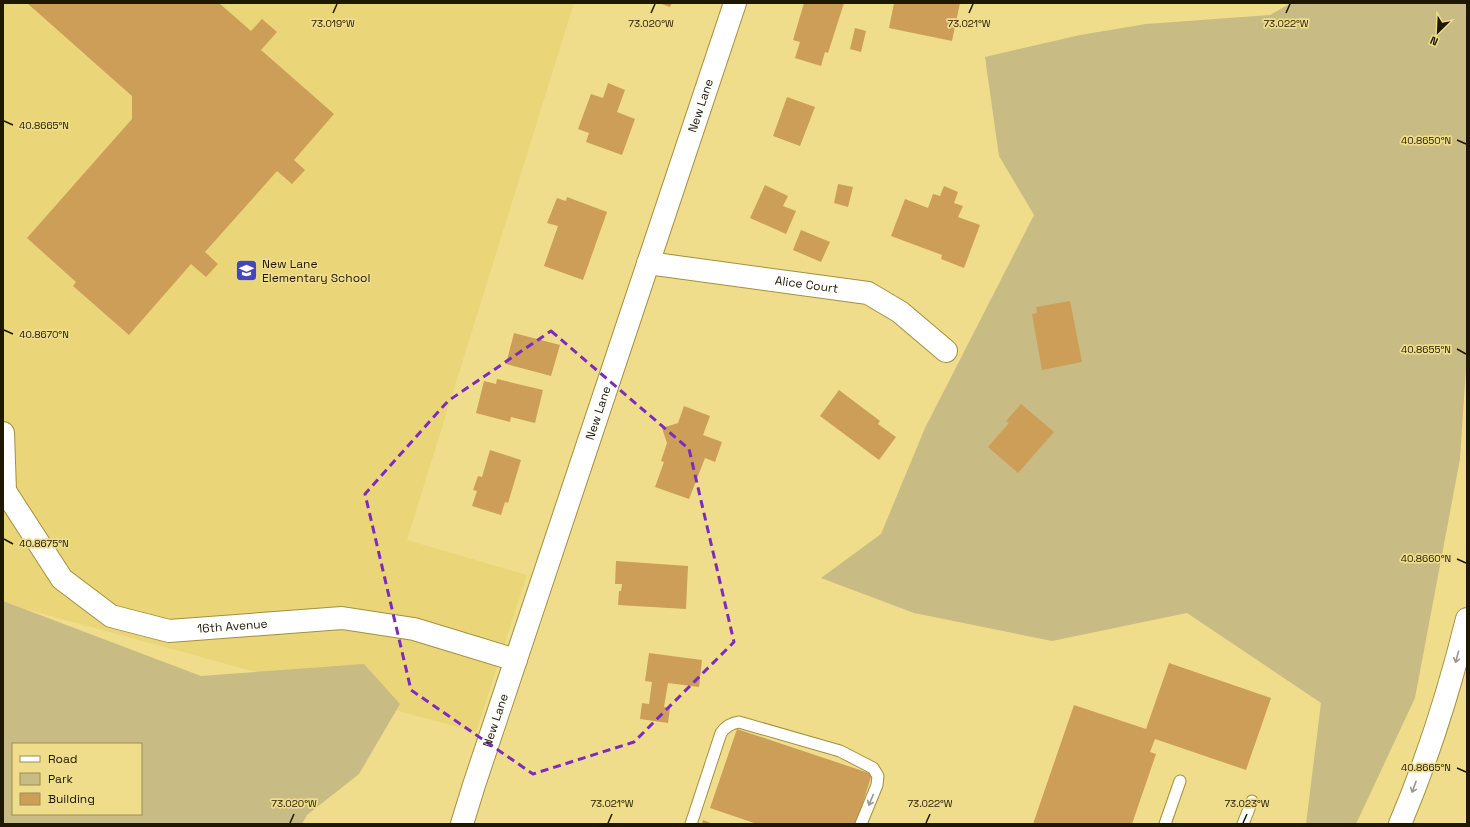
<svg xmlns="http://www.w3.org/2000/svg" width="1470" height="827" font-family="'Space Grotesk',sans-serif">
	<rect width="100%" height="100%" fill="#f0dd8b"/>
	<path fill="#ead579" d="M3,3H574L407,540L527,575L476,732L3,603Z"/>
	<g fill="#c8bb83" fill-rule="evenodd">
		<path d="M1291,3H1467V352L1460,459L1415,698L1356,824H1306L1321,703L1187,613L1052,641L914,613L821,578L881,534L925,428L1034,215L999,156L985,57L1080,35L1146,24L1270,15Z"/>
		<path d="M3,601L201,676L364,664L400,704L359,774L307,815L302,824H3ZM13,744H141V814H13Z"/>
	</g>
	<g fill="#cc9e57">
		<path d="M27,3H219L251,31L262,19L277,32L261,50L334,114L294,160L305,170L292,184L277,171L205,252L218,264L206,277L191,264L129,335L73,286L76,282L27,238L132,119V96Z"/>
		<path d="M659,3H672L670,7Z"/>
		<path d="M804,3H844L828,53L825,52L821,66L795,58L800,42L793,40Z"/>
		<path d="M894,3H960L952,41L889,28Z"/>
		<path d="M855,28L866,31L861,52L850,49Z"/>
		<path d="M608,83L625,90L617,112L635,119L622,155L586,142L589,133L578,129L591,94L603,98Z"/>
		<path d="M787,97L815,107L800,146L773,136Z"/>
		<path d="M838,184L853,187L848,207L834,203Z"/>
		<path d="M765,185L788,196L783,206L796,211L786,234L750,218Z"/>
		<path d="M944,186L958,192L954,203L963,206L958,217L980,225L964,268L941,259L942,255L891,236L905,199L928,208L933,194L940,196Z"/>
		<path d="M567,197L607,212L583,280L544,266L558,226L547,223L557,198L566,201Z"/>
		<path d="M801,230L830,242L821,262L793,250Z"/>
		<path d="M1070,301L1082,362L1042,370L1032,314L1037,313L1036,307Z"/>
		<path d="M514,333L560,345L551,376L506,364Z"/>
		<path d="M497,379L543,390L535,423L511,417L510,422L476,413L484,381L496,384Z"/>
		<path d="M839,390L880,421L878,424L896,437L879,460L820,416Z"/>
		<path d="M1021,404L1054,432L1018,473L988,447L1009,423L1006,421Z"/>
		<path d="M684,406L710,416L703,435L722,442L715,462L705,458L689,499L655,487L664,462L661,461L667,443L662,428L678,423Z"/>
		<path d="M490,450L521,460L508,503L505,502L501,515L472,506L477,491L473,490L478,476L482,477Z"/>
		<path d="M616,561L688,566L686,609L618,605L619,591H621L622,584H615Z"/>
		<path d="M649,653L702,660L699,687L668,683L664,707L670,708L668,723L640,719L642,703L649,704L652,682L645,681Z"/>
		<path d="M1169,663L1271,698L1246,770L1155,739L1150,752L1156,754L1132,824H1033L1074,705L1146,729Z"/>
		<path d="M737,729L872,774L856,824H757L710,808Z"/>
		<path d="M703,820L713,824H702Z"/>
	</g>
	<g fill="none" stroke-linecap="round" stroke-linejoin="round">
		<defs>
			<g id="service">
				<path d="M691,824L721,733C726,726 731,723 739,722L840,751L873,768L878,776L877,785L861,824"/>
				<path d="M1165,824L1180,781"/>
				<path d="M1243,824L1252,801"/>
			</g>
			<g id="minor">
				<path id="s1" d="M648,263L868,293L900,312L946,351"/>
				<path d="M3,433L5,491"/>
				<path id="s2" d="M3,490L5,491L62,579L111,616L169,631L342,618L414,629L516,660"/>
				<path id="s3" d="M462,824L474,785L735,3"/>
			</g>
			<path id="trunk" d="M1400,824C1428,758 1450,688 1467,619"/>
		</defs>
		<use href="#service" stroke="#a2903e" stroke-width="13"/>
		<use href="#minor" stroke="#a2903e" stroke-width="24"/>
		<use href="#trunk" stroke="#a2903e" stroke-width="24"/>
		<use href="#service" stroke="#fff" stroke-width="11"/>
		<use href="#minor" stroke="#fff" stroke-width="22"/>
		<use href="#trunk" stroke="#fff" stroke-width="22"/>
	</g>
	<defs><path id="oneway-shaft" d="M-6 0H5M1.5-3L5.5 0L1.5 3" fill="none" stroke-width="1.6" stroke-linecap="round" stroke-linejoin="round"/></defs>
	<g stroke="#9a978d">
		<use href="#oneway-shaft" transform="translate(1457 657) rotate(105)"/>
		<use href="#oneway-shaft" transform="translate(1414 787) rotate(110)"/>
		<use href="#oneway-shaft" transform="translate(871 800) rotate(113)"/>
	</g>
	<path fill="none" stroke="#7b2cbf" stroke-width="3" stroke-dasharray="8 5" stroke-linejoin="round" d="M551,331L689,449L734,642L634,742L533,774L411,690L365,494L448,401Z"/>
	<path fill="none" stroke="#1e1801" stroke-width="1.5" d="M333,13L337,4M651,13L655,4M969,13L973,4M1286,13L1290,4M4,121L13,125M1457,140L1466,144M4,330L13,334M1457,349L1466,354M4,539L13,544M1457,559L1466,563M1457,768L1466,772M290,823L294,814M608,823L612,814M926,823L930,814M1243,823L1247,814"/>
	<defs>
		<symbol id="school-square" viewBox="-11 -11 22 22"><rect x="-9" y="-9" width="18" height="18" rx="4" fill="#4546bb" stroke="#f0dd8b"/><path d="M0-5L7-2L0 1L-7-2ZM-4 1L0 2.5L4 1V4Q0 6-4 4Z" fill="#fff"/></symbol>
	</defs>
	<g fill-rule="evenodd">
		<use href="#school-square" x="234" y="258" width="25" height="25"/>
	</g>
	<g text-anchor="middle" stroke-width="3.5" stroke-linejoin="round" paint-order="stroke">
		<g font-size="12" fill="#1e1801" stroke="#f0dd8b">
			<text dy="4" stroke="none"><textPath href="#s3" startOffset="757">New Lane</textPath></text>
			<text dy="4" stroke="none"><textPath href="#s1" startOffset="160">Alice Court</textPath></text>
			<text dy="4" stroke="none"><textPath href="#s3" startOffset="433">New Lane</textPath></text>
			<text dy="4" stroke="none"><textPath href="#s2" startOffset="292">16th Avenue</textPath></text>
			<text dy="4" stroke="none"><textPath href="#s3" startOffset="109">New Lane</textPath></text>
		</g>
		<g font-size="12" fill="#1e1801" stroke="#f0dd8b" text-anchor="start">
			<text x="262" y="268">New Lane<tspan x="262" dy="14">Elementary School</tspan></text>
		</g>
	</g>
	<g font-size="10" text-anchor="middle" fill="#1e1801" stroke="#f0dd8b" stroke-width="3.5" stroke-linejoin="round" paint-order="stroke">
		<text x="333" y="27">73.019°W</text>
		<text x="651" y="27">73.020°W</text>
		<text x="969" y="27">73.021°W</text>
		<text x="1286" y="27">73.022°W</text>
		<text x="44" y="129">40.8665°N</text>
		<text x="1426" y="144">40.8650°N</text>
		<text x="44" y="338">40.8670°N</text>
		<text x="1426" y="353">40.8655°N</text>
		<text x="44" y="547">40.8675°N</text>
		<text x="1426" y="562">40.8660°N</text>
		<text x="1426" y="771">40.8665°N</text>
		<text x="294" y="807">73.020°W</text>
		<text x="612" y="807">73.021°W</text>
		<text x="930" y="807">73.022°W</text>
		<text x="1247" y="807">73.023°W</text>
	</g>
	<rect width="1470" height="827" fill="none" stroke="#1e1801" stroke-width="8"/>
	<rect x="12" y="743" width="130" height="72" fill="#f0dd8b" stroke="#9c8e54"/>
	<rect x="20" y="756" width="20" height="6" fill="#ffffff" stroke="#9c8e54"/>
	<text x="48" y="763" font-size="12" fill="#1e1801">Road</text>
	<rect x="20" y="773" width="20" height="12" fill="#c8bb83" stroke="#9c8e54"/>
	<text x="48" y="783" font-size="12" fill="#1e1801">Park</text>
	<rect x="20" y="793" width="20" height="12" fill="#cc9e57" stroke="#9c8e54"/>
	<text x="48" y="803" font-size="12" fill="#1e1801">Building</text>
	<g transform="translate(1438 32) rotate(204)" stroke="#f0dd8b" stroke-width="3" paint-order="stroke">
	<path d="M0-3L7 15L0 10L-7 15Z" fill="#1e1801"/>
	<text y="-6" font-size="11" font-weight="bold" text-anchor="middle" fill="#1e1801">N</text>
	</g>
</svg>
